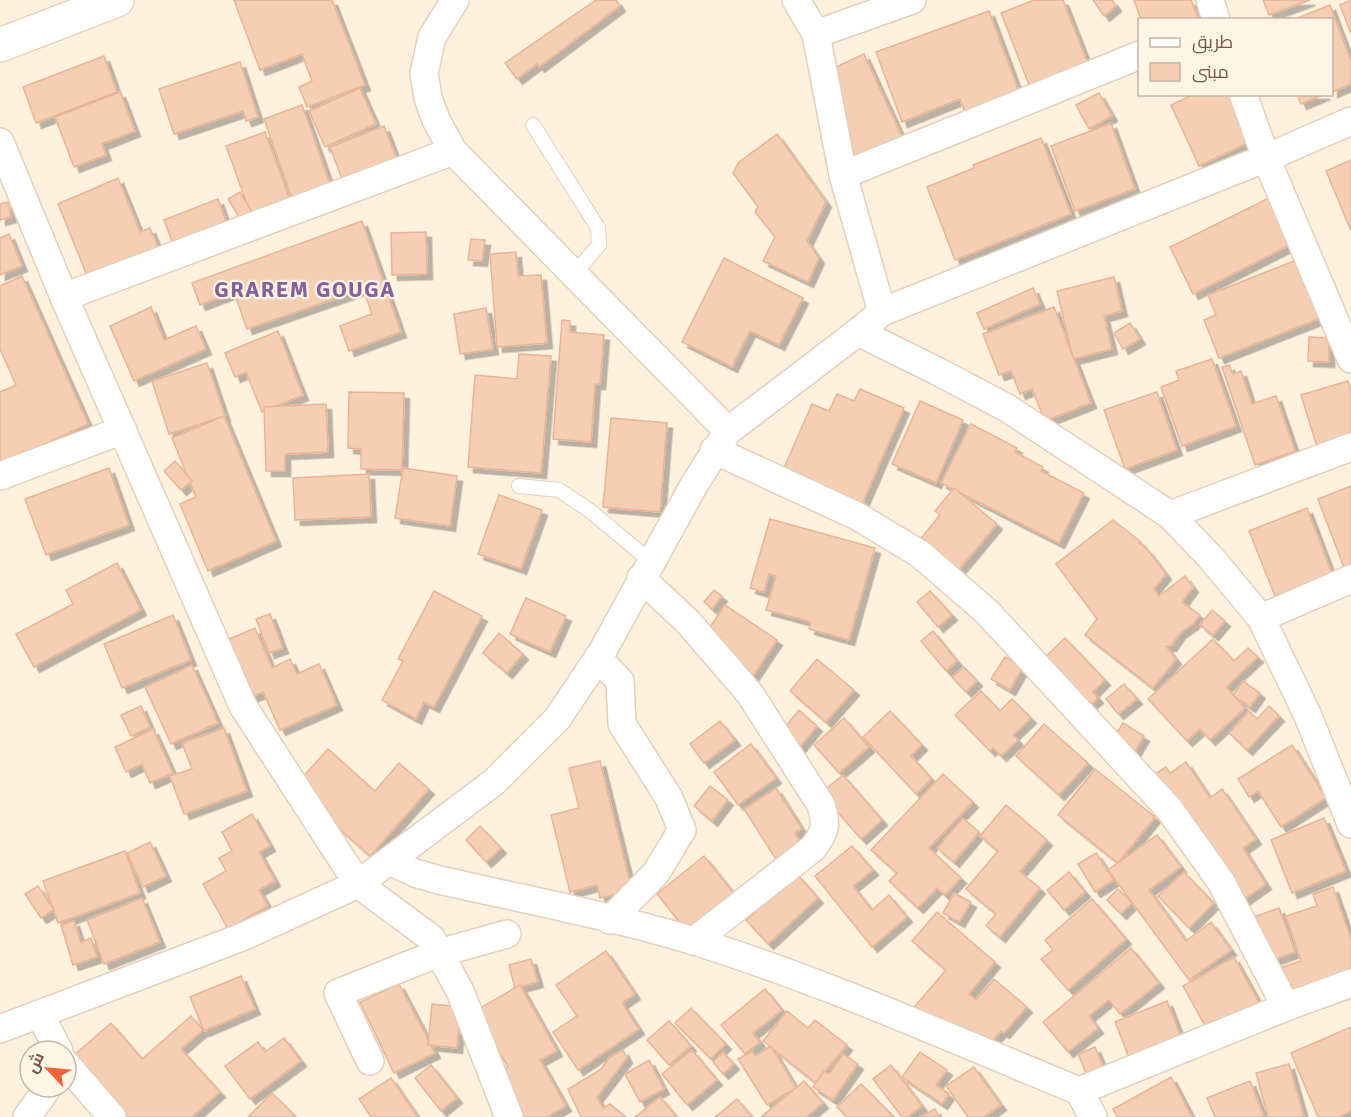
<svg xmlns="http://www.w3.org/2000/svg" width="1351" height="1117" font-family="Signika,Cairo,sans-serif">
	<defs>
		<filter id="shadow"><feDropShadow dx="5.5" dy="5.5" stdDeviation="0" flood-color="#0004"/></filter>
	</defs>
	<rect width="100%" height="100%" fill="#fef2df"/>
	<g fill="#f5ceb4" stroke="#e9b494" stroke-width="1.5" filter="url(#shadow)">
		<path d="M234,0H332L365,85L307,107L299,87L312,81L302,54L260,70Z"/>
		<path d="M596,0H616L620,6L539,67L537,64L517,79L505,63Z"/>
		<path d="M1034,0H1063L1093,77L1035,100L1001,13Z"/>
		<path d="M1093,0H1112L1116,6L1104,16Z"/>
		<path d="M1134,0H1191L1199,20H1141Z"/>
		<path d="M1263,0H1310L1269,15Z"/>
		<path d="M1351,0V34L1340,5Z"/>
		<path d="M1330,5L1351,61V84L1332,92V20H1293Z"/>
		<path d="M989,11L1022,100L968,120L960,99L902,122L876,52Z"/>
		<path d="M864,54L902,137L854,159L816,76Z"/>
		<path d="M104,56L117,92L36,123L23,87Z"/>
		<path d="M240,62L258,117L246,121L243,111L174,134L159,89Z"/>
		<path d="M360,88L376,124L325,147L309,111Z"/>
		<path d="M120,92L135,131L102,144L106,155L74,167L55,117Z"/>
		<path d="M1099,93L1112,116L1089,129L1076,105Z"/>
		<path d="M1194,94H1230L1252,141L1199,166L1171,105Z"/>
		<path d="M1297,94H1325L1301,104Z"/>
		<path d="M302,105L330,184L292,198L264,119Z"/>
		<path d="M1111,123L1135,189L1075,211L1051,146Z"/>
		<path d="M384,126L398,162L344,184L330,147Z"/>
		<path d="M265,132L290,200L251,215L226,146Z"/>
		<path d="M777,134L826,202L807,241L819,258L808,282L763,261L775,237L755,212L758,207L733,173L739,162Z"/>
		<path d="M1041,138L1071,214L955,260L927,187L974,168L973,165Z"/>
		<path d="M1351,160V231L1326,171Z"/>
		<path d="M118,178L140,232L150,228L163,259L92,288L58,204Z"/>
		<path d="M240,192L255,217L243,224L228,199Z"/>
		<path d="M1269,198L1292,244L1193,294L1170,247Z"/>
		<path d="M218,199L230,232L176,252L164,220Z"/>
		<path d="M8,202L11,217L0,220V204Z"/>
		<path d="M362,221L401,332L349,351L340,326L372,314L363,289L247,329L234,292L200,305L192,283Z"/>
		<path d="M426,232L427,274L392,275L391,233Z"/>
		<path d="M9,234L22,266L0,275V238Z"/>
		<path d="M471,239L485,240L482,261L468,260Z"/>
		<path d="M516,252L518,276L541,275L547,343L497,347L490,254Z"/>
		<path d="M724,258L803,298L779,345L750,331L732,367L682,342Z"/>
		<path d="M1299,259L1321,318L1219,358L1204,320L1216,315L1208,295Z"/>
		<path d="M22,276L88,424L0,465V392L16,385L0,349V286Z"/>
		<path d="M1114,277L1122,311L1104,316L1112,349L1073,359L1057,291Z"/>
		<path d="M1033,288L1040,304L984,329L977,313Z"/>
		<path d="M151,307L164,340L196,326L206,349L134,381L110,326Z"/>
		<path d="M1054,307L1091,403L1045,421L1032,389L1020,394L1011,371L999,375L983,334Z"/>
		<path d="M486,308L493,349L460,354L454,314Z"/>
		<path d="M562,320L570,321V332L604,335L600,384H595L591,442L553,439Z"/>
		<path d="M1130,323L1140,339L1123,349L1114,333Z"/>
		<path d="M278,331L303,395L262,412L246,372L235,377L225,353Z"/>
		<path d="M1309,337L1329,338V362L1308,361Z"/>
		<path d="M519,354L551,356L541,473L468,467L475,375L517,379Z"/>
		<path d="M1212,359L1236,426L1182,446L1161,387L1179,380L1176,371Z"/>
		<path d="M207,363L225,416L169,434L152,381Z"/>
		<path d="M1229,365L1233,374L1241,371L1252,404L1276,396L1295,451L1255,465L1222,367Z"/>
		<path d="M1348,381L1351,391V440L1318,450L1301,395Z"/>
		<path d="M860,389L904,408L856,518L777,484L812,404L829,411L837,394L854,401Z"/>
		<path d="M349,392L404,393L402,470L361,469V449L348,448Z"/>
		<path d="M1157,392L1177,450L1125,469L1104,410Z"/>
		<path d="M920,401L963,420L936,483L892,464Z"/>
		<path d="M326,404L328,452L285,454V471H266L264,407Z"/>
		<path d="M224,416L276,541L208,571L180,504L196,497L172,438Z"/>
		<path d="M611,418L667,423L660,512L603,507Z"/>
		<path d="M971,424L1017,448L1015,452L1043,467L1041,471L1084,493L1059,543L941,483Z"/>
		<path d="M175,461L192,481L181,490L164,471Z"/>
		<path d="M109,468L129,525L46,555L25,499Z"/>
		<path d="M403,468L457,476L450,526L395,518Z"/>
		<path d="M369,474L371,517L295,520L293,478Z"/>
		<path d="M1351,486V571L1346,573L1318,499Z"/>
		<path d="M954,488L997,524L952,578L914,547L940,515L935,511Z"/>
		<path d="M499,495L542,510L521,569L478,554Z"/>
		<path d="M1307,508L1332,574L1275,596L1249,531Z"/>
		<path d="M770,519L875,548L849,640L809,629L811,622L766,610L776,576L769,574L764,592L750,588Z"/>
		<path d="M1113,520L1141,542L1139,543L1148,550L1166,574L1154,589L1159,596L1185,576L1193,587L1182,602L1200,615L1193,624L1180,633L1171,646H1166L1176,659L1153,688L1085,635L1097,619L1056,564Z"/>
		<path d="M117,563L141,610L34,667L16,634L73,604L66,590Z"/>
		<path d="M714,590L722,596L712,609L704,602Z"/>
		<path d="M434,591L482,616L434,707L424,702L416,719L382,700L403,661L398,659Z"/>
		<path d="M930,591L952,615L938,627L917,602Z"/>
		<path d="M526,598L566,616L550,652L510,634Z"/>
		<path d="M725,605L777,640L751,679L699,643Z"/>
		<path d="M1212,610L1225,621L1213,635L1200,625Z"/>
		<path d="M270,614L283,648L269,653L256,619Z"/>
		<path d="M173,615L191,660L122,688L104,644Z"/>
		<path d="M255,628L272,668L290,659L297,674L319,664L337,705L280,730L263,692L251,697L227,640Z"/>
		<path d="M933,631L957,661L946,671L921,641Z"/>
		<path d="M499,633L523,654L507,673L483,653Z"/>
		<path d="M1065,638L1105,680L1093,692L1098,698L1082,712L1037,665Z"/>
		<path d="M1213,639L1234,661L1248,648L1258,657L1226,687L1245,708L1210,740L1200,729L1187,741L1148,699Z"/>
		<path d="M1005,657L1023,667L1010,690L991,679Z"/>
		<path d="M817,659L854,690L826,722L790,691Z"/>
		<path d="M192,665L218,723L171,744L145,687Z"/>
		<path d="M964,667L977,681L966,692L952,677Z"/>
		<path d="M1243,681L1260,693L1250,707L1233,695Z"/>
		<path d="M1124,684L1137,699L1118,714L1106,699Z"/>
		<path d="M981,691L1000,711L1012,699L1031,718L1013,735L1018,740L1001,756L993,748L990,751L955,715Z"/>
		<path d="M141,706L150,727L131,736L121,715Z"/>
		<path d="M1269,706L1279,716L1247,750L1229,733L1249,711L1257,719Z"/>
		<path d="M799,710L817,726L800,747L782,731Z"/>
		<path d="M890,711L922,745L911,756L932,779L916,794L863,737Z"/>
		<path d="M844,718L869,747L839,773L814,745Z"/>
		<path d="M720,721L735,740L704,763L690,744Z"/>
		<path d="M1123,723L1144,736L1134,753L1113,740Z"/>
		<path d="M1044,724L1088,763L1059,795L1016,756Z"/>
		<path d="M224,728L247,791L184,814L170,776L192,769L182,743Z"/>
		<path d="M153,729L173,773L150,783L142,764L126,772L115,747Z"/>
		<path d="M751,744L776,778L738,805L714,772Z"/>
		<path d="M1292,745L1326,798L1281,827L1258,791L1249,797L1238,779Z"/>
		<path d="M328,749L375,791L399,763L429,789L370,856L293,788Z"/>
		<path d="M600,761L632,890L600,898L597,885L570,892L551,815L579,808L569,768Z"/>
		<path d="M1186,762L1210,798L1222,789L1256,839L1243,848L1266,884L1242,901L1152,776L1166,767L1170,773Z"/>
		<path d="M1095,769L1155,817L1118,863L1058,815Z"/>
		<path d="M943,774L973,802L929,848L961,878L945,895L937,888L918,908L889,881L897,873L871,850Z"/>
		<path d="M843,775L882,820L861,839L821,793Z"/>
		<path d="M710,786L728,800L712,821L694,806Z"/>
		<path d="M776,788L802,829L795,833L809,856L784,872L744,809Z"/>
		<path d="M1006,805L1047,840L1020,872L1040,888L1000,937L986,926L996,914L966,889L998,851L980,836Z"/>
		<path d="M252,814L270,846L259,852L275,881L259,890L268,906L228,929L203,884L226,871L219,858L232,851L222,832Z"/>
		<path d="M963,818L979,832L954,862L937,848Z"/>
		<path d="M1324,818L1346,871L1292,893L1271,840Z"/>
		<path d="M480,826L501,848L486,862L466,840Z"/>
		<path d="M1157,835L1181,867L1149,890L1186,941L1211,922L1231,950L1189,980L1108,870Z"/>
		<path d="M150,842L166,876L143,887L127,853Z"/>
		<path d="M852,846L873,870L853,886L872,910L889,895L907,917L872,947L815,876Z"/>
		<path d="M125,851L140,893L58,923L43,881Z"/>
		<path d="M1096,853L1114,880L1095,892L1078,864Z"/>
		<path d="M704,856L739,900L692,938L657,894Z"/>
		<path d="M1069,872L1085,892L1064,910L1047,890Z"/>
		<path d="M1184,872L1214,903L1189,928L1158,896Z"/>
		<path d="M797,874L818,898L768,944L746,920Z"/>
		<path d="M38,886L54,910L41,918L25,894Z"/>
		<path d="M1333,887L1351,939V991L1297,1009L1282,967L1301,961L1286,916L1317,906L1313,894Z"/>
		<path d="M1118,889L1132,903L1121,914L1107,900Z"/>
		<path d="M954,893L971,902L959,922L943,913Z"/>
		<path d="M142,898L160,942L104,964L87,920Z"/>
		<path d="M1092,899L1126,939L1068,990L1041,959L1053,950L1045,940Z"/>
		<path d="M1279,908L1295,952L1261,964L1245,920Z"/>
		<path d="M937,912L995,962L969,994L976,1000L994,979L1027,1007L1004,1033L1001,1031L980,1055L909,1013L946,970L912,941Z"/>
		<path d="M74,921L81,942L91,938L97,957L73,965L61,925Z"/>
		<path d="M1131,948L1159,983L1120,1014L1109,1000L1089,1016L1098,1028L1068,1052L1043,1022Z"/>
		<path d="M606,951L635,994L622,1003L639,1029L578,1070L553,1032L577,1016L556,985Z"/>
		<path d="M1234,957L1264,1012L1213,1040L1183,986Z"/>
		<path d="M531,959L538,982L515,988L509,965Z"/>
		<path d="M241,976L255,1009L204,1031L190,997Z"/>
		<path d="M399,984L435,1053L394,1073L360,1002Z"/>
		<path d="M520,985L557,1051L540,1060L566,1106L547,1117H524L498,1072L508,1067L475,1011Z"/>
		<path d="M765,989L782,1010L753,1033L760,1042L745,1054L721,1025Z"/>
		<path d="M1167,1001L1183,1042L1131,1063L1115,1022Z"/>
		<path d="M432,1004L461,1007L457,1048L428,1045Z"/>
		<path d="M691,1008L726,1044L711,1059L675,1023Z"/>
		<path d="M787,1011L808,1028L815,1020L847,1045L816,1083L763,1041Z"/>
		<path d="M191,1016L203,1030L181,1049L220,1092L192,1117H125L72,1057L111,1023L142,1059Z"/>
		<path d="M669,1021L691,1046L669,1065L647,1040Z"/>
		<path d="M1351,1027V1111L1338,1117H1318L1291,1053Z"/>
		<path d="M284,1038L301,1061L250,1099L225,1066L258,1042L265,1052Z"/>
		<path d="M771,1046L796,1088L767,1105L738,1059L752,1051L755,1056Z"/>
		<path d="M1095,1047L1107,1076L1090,1083L1078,1054Z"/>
		<path d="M623,1050L627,1058L597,1097L603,1108L610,1104L626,1117H581L568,1089L600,1070L610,1057Z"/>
		<path d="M692,1050L717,1080L687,1105L662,1074Z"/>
		<path d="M723,1052L734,1064L723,1074L713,1062Z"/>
		<path d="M920,1052L947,1070L936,1085L949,1094L942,1104L902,1077Z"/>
		<path d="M843,1054L858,1064L833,1100L813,1087L824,1071L829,1074Z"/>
		<path d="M649,1060L664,1089L640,1102L625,1074Z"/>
		<path d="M1289,1064L1304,1117H1268L1256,1073Z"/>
		<path d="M431,1065L457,1098L441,1111L415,1078Z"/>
		<path d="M891,1065L922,1106L907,1117H902L873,1079Z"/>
		<path d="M974,1067L1001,1105L984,1117H968L946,1086Z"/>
		<path d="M1171,1077L1192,1117H1117L1113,1109Z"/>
		<path d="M391,1078L417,1116L416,1117H371L359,1099Z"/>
		<path d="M804,1081L823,1103L806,1117H761Z"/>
		<path d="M1250,1081L1264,1117H1215L1207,1098Z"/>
		<path d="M861,1084L894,1117H847L837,1107Z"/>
		<path d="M272,1093L296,1117H248Z"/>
		<path d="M660,1097L677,1117H635Z"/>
		<path d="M737,1099L752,1117H715Z"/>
		<path d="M935,1109L939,1117H920Z"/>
	</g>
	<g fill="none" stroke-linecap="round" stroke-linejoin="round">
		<defs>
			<g id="service">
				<path d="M533,125L598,228L599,245L574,274"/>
				<path d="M519,486L559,490L589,510L650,561"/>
			</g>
			<g id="minor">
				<path d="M796,0L816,34L843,175L882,312"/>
				<path d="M1210,0L1216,20"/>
				<path d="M816,34L912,0"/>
				<path d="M1243,94L1266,158L1351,359"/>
				<path d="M0,142L64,297L243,706L358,884L431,938L460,991L509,1117"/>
				<path d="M453,151L436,120L428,98L424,73L432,37L455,0"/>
				<path d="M843,175L1140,55"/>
				<path d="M64,297L453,151L728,431"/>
				<path d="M858,332L937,371L1007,408L1170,515L1211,558L1261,618L1308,716L1351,824"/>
				<path d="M714,450L857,516L920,554L987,612L1170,810L1221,882L1286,1007L1079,1091"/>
				<path d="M0,476L123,430"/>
				<path d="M1170,515L1351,447"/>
				<path d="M641,578L688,622L750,694L821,805C827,825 826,831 813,848L694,941"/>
				<path d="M1261,618L1351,579"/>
				<path d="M598,658L620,681L622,724L669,798L682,830L656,873L610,920"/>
				<path d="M389,861L415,873L439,880C524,899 611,916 694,941C826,982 952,1039 1079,1091L1093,1117"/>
				<path d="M1286,1007L1351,983"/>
				<path d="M40,1015L59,1051"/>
				<path d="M0,1029L242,937L358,884L494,782L557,719L602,652L694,485L728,431L858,332L882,312L1266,158L1351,121"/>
				<path d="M370,1061L338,993L439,953L507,934"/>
				<path d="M66,1064L112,1117"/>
				<path d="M27,1117L48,1087"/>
			</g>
			<path id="secondary" d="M0,45L117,0"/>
		</defs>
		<use href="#service" stroke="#e4cfbd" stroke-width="16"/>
		<use href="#minor" stroke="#e4cfbd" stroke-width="30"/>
		<use href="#secondary" stroke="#ead0ba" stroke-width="36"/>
		<use href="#service" stroke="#fff" stroke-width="14"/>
		<use href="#minor" stroke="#fff" stroke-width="27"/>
		<use href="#secondary" stroke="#fff" stroke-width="33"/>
	</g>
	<g text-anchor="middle" stroke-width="4.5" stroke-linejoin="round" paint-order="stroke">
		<g font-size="22" font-weight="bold" letter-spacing="1.5" fill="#86609a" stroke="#fff5e6">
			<text x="305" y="297">GRAREM GOUGA</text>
		</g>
	</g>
	<rect x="1138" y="18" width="195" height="78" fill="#fff5e6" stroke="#c8b5a6" stroke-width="1.5"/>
	<rect x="1150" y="38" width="30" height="9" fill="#ffffff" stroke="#c8b5a6" stroke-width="1.5"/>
	<text x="1192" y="48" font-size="18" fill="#755645">طريق</text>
	<rect x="1150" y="63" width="30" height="18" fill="#f5ceb4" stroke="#c8b5a6" stroke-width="1.5"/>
	<text x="1192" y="78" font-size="18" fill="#755645">مبنى</text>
	<g transform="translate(48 1069) rotate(296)"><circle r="28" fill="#fff5e6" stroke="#c8b5a6" stroke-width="1.5"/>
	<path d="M0-4.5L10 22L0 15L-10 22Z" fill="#f1633a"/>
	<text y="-9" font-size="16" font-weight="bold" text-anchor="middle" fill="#755645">ش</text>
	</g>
</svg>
